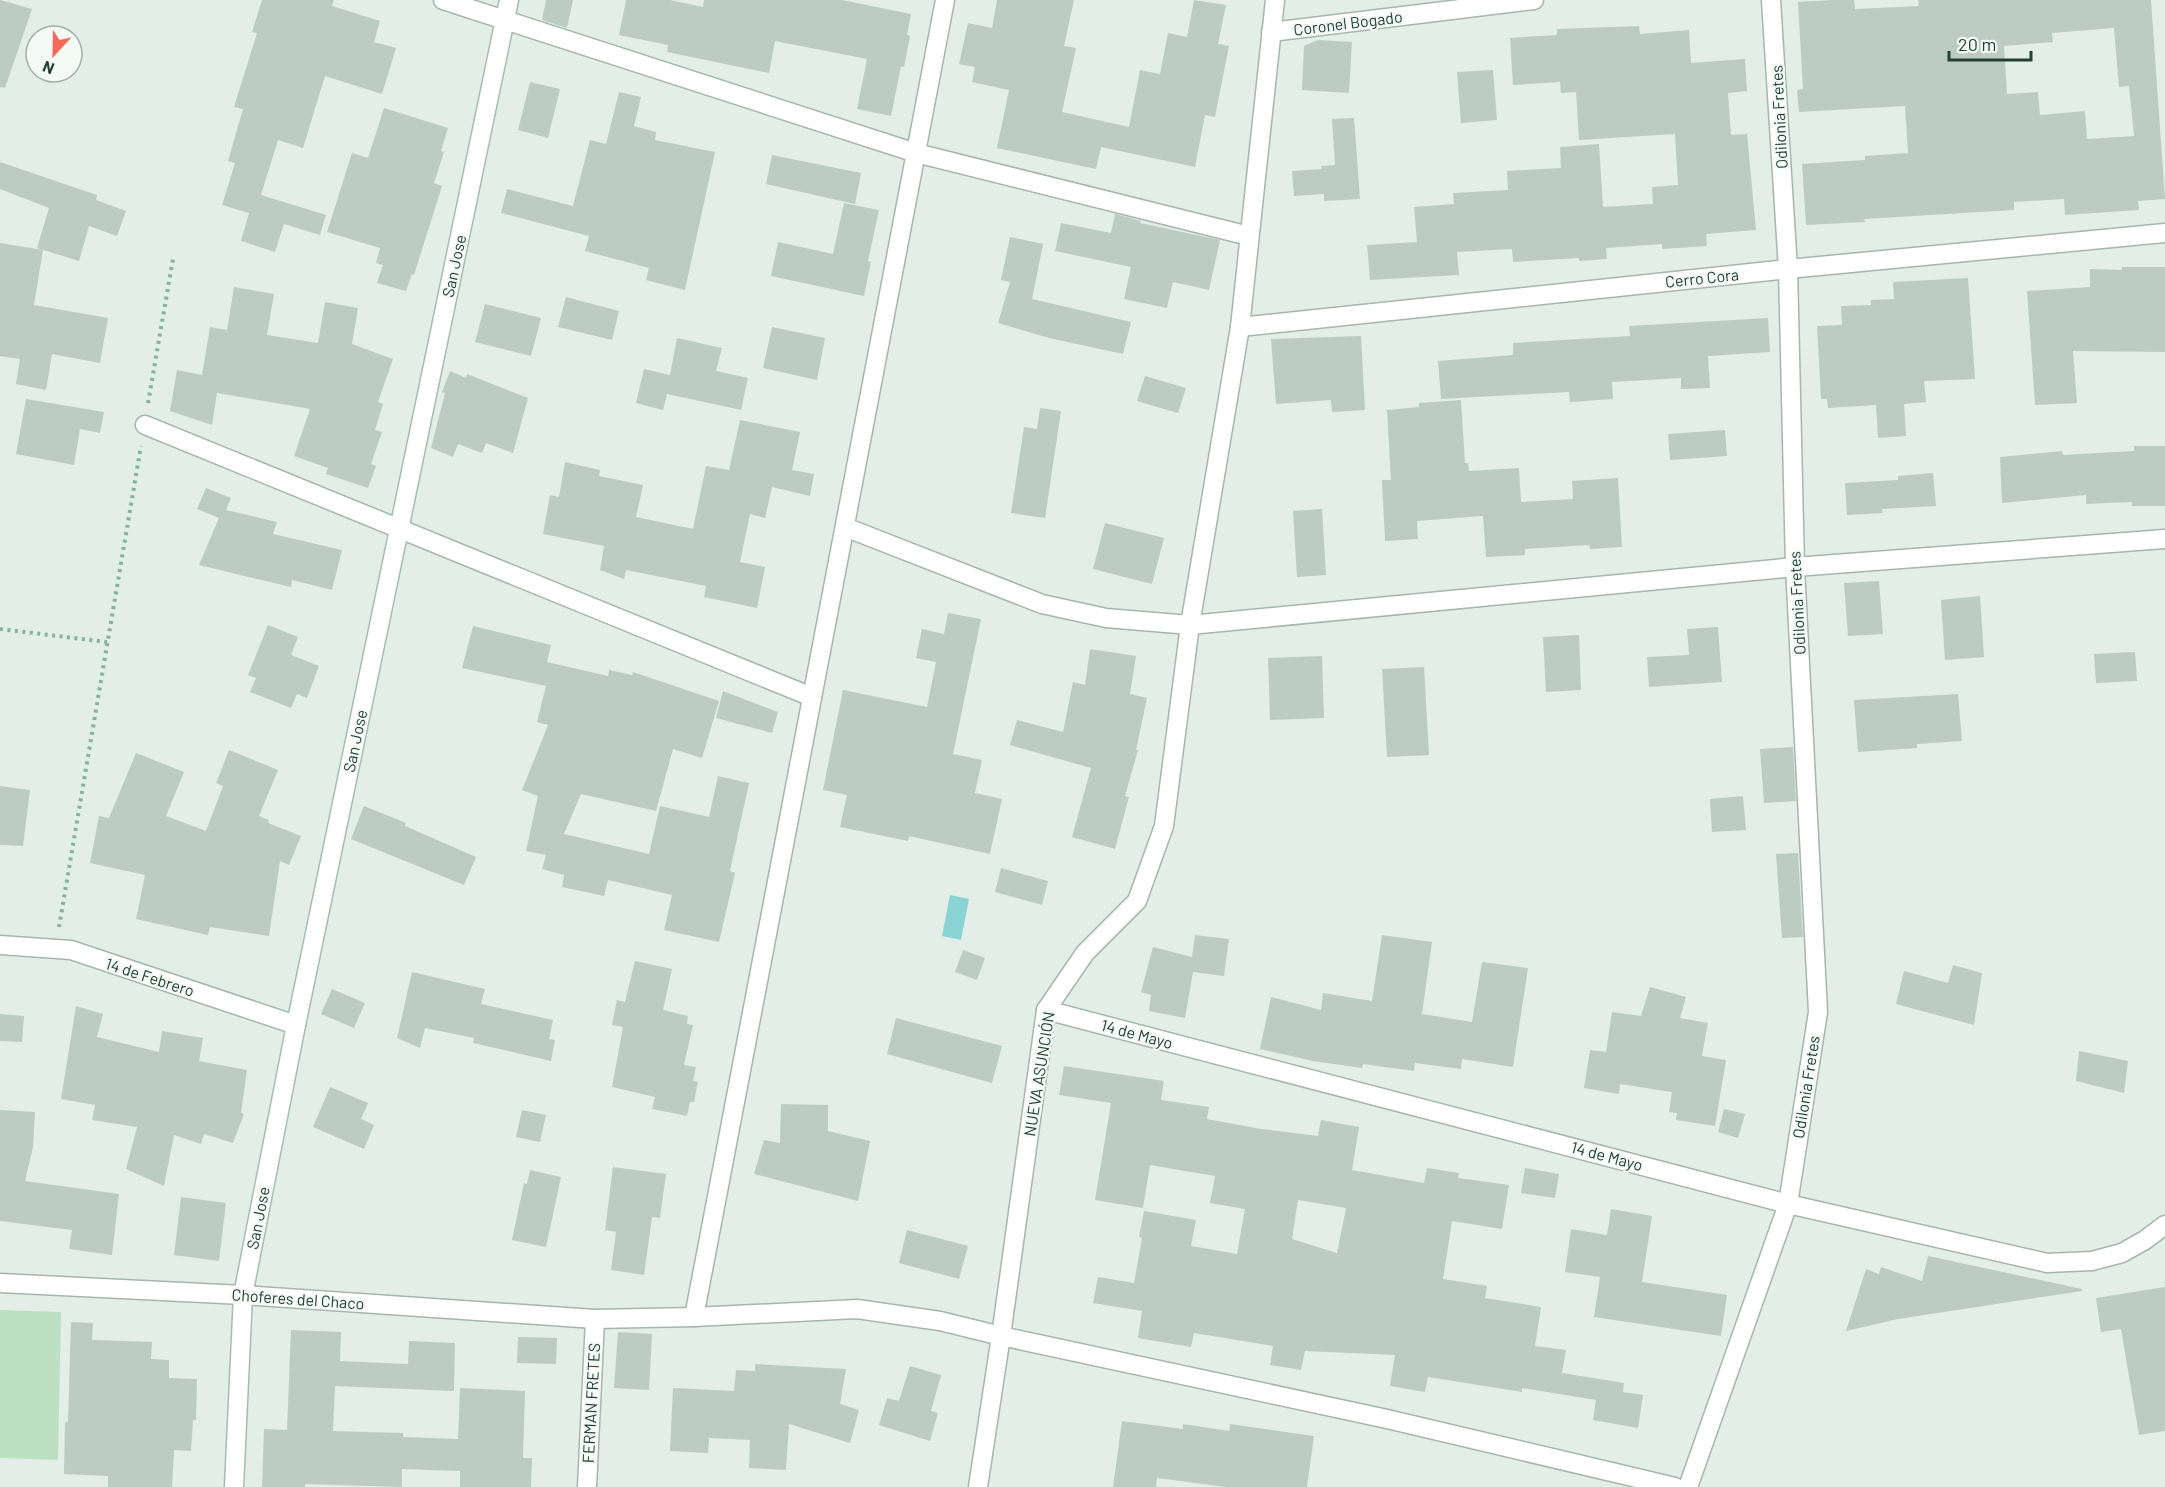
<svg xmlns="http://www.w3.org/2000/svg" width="2165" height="1487" font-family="Barlow,sans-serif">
	<rect width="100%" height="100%" fill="#e3eee8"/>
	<path fill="#bce0c1" d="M0,1310L61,1312L58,1460L0,1458Z"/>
	<path fill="#8ad3d5" d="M950,895L969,899L961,940L942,936Z"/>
	<g fill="#bcccc3" fill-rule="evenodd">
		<path d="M0,0L32,9L5,88L0,87Z"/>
		<path d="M262,0H334L332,6L380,21L374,42L396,48L382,94L325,76L303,148L278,140L261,195L326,215L320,235L284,224L275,252L241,241L249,213L222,205L235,163L228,161L243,109L234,107L257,33L252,32Z"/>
		<path d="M546,0H573L567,28L542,20Z"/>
		<path d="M626,0H670L703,7L704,0H842L911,14L907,35L910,36L904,67L901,66L891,116L857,109L867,59L775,41L769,73L667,52L668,45L619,35Z"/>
		<path d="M997,0H1074L1064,46L1076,48L1062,112L1129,127L1140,70L1160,74L1168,33L1187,37L1194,0L1226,5L1218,44L1229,46L1215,117L1205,115L1195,167L1101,147L1096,169L997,148L1009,90L972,82L975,67L959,64L968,23L992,28Z"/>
		<path d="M1831,0H1854L1855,9L1919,6L1918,0H2151L2165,199L2138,201L2139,210L2065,215L2064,199L2014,202V210L1864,219L1865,222L1806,225L1802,164L1865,160V156L1908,153L1905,106L1799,112L1797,90L1803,89L1798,2ZM2114,28L2119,87L2129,86L2134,136L2087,139L2085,111L2040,115L2038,92L2007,94L2004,46L2053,42L2052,33Z"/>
		<path d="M1639,26L1640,34L1689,30L1691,63L1745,59L1747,91L1728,93L1731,135L1747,134L1756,230L1706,234L1707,246L1662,249V244L1606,248L1607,259L1579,261V258L1513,262L1512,249L1457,252L1459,275L1370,280L1367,245L1417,242L1414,207L1454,204L1453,193L1508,190L1507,171L1561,168L1560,147L1599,144L1603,207L1653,204L1652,187L1678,185L1675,134L1579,140L1576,92L1561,93L1560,82L1513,85L1510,38L1557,35V29Z"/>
		<path d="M1318,40L1352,42L1349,93L1302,90L1304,46Z"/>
		<path d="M1493,70L1497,120L1461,123L1457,72Z"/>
		<path d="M530,82L560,89L548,138L518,130Z"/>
		<path d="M619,92L641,97L634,126L656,132L655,140L715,152L685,290L646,280L649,268L585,251L589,236L501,213L507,189L573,206L590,140L606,144Z"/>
		<path d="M384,108L448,128L441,151L444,152L434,183L442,186L414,275L412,274L406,291L377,283L383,265L376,263L380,248L327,232L352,153L368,158Z"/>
		<path d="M1354,118L1360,199L1324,201V194L1294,196L1292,171L1322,169L1321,166L1335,165L1332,119Z"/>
		<path d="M772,155L861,173L855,204L766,184Z"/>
		<path d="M0,162L97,195L96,200L126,211L117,236L89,226L79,261L37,248L49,208L0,189Z"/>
		<path d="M844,203L879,210L868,261L871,262L864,296L771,276L778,242L833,254Z"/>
		<path d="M1115,214L1141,221L1140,223L1220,240L1209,290L1173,282L1167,308L1124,299L1131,267L1055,251L1061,223L1111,233Z"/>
		<path d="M1010,237L1043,244L1032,299L1131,322L1123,354L1049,338L998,323L1010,282L1001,280Z"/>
		<path d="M0,243L43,250L34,305L108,318L100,363L52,354L46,390L16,384L20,359L0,356Z"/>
		<path d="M2122,267H2165V352L2073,351L2077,403L2035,405L2027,291L2090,287V269L2122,270Z"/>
		<path d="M1968,278L1975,379L1924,381L1926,402L1904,404L1906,436L1878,438L1876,405L1828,408L1827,399H1821L1817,326L1842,325L1841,306L1871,305V300L1894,299L1893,282Z"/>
		<path d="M234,287L274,294L267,335L318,343L325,302L358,308L352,344L393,359L378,402L383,404L375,430L382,432L371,464L376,466L368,488L326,474L328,468L294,456L310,409L217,393L212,425L170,411L177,370L202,375L210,327L227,330Z"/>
		<path d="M566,297L619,311L612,340L558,327Z"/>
		<path d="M485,304L541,318L531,356L475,342Z"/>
		<path d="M1768,318L1770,352L1708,356L1710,388L1681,389V378L1612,382L1613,399L1570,402L1569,392L1441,399L1438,361L1513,355V343L1630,336L1629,326Z"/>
		<path d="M772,327L825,338L817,380L763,368Z"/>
		<path d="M1361,336L1365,410L1332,412L1331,400L1276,404L1271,339Z"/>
		<path d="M677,338L722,348L716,371L748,378L741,410L667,394L663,410L636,403L644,369L670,375Z"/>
		<path d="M450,371L466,378L467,374L528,398L513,453L486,443L482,453L458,444L453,457L431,448L445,393L442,392Z"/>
		<path d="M1145,376L1186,388L1178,413L1137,401Z"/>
		<path d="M26,399L104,412L100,433L80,429L74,465L16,454Z"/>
		<path d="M1461,400L1465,463H1468L1469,471L1519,468L1521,502L1573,499L1572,481L1618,478L1622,547L1590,549L1589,545L1525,549V555L1486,557L1483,516L1417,521L1418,539L1385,541L1382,480H1391L1387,410L1419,407V403Z"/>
		<path d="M1040,408L1061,411L1045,518L1011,513L1024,427L1037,429Z"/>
		<path d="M740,420L800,432L792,470L814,474L810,496L772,487L765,518L750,514L740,562L765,567L757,608L704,597L706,586L626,570L624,579L600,570L604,546L543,534L550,495L559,497L565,462L600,470L599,476L643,485L636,517L693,529L706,466L729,470Z"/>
		<path d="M1725,430L1727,456L1670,460L1668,434Z"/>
		<path d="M2134,446H2165V506H2132V502L2086,504V495L2002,503L2000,457L2062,451L2063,455L2134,451Z"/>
		<path d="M1933,473L1936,506L1882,509L1883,513L1847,515L1845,483L1898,480V476Z"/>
		<path d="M206,488L231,498L226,510L277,522L273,534L342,550L332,590L292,580L291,587L199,565L219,518L197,509Z"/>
		<path d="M1322,509L1326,575L1297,577L1293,511Z"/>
		<path d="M1105,523L1164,538L1152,584L1093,569Z"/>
		<path d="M1879,581L1883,634L1848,636L1844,583Z"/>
		<path d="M1980,596L1984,657L1945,660L1941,600Z"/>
		<path d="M948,613L981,619L953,754L982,760L975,793L1002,799L990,854L909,836L908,841L840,827L847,795L823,790L843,690L927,707L936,662L916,658L922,629L944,634Z"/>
		<path d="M268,625L298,637L291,655L319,666L307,698L297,694L291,708L250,692L256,678L248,675Z"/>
		<path d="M473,626L551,645L547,662L608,676L609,670L632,675L633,672L719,701L702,758L673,749L656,811L581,794L564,834L649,854L660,806L709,817L718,776L749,783L730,871L735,873L719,942L664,930L672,895L608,880L604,896L562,887L564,875L542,869L546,855L526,851L538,796L522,790L548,725L537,722L546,686L462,668Z"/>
		<path d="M1718,627L1722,682L1649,687L1647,657L1689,655L1687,629Z"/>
		<path d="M1579,635L1581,690L1546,692L1543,637Z"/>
		<path d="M1090,649L1136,656L1130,694L1147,698L1136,750H1138L1125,796L1129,797L1115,849L1072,837L1091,768L1010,745L1017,720L1063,732L1073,682L1085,685Z"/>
		<path d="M2135,652L2137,681L2096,683L2094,654Z"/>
		<path d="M1322,656L1324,718L1270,720L1268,658Z"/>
		<path d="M1424,667L1429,755L1387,757L1382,669Z"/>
		<path d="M723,691L778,712L772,733L716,718Z"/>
		<path d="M1958,694L1962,741L1917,744V748L1858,752L1854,700Z"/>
		<path d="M1793,747L1796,801L1764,803L1760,749Z"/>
		<path d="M229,750L278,770L259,816L269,820L268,823L301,836L289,865L280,861L269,936L210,927L208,935L136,919L145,875L90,863L99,816L109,818L136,753L184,772L166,816L206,831L223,786L216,783Z"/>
		<path d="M0,786L30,790L23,846L0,845Z"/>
		<path d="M1743,796L1746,830L1712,832L1710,799Z"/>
		<path d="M364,806L406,823L405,826L476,857L464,885L351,839Z"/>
		<path d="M1798,853L1803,937L1782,938L1776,854Z"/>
		<path d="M1001,868L1048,881L1042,905L995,892Z"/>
		<path d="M1195,935L1229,939L1224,976L1193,972L1185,1018L1149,1011L1151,995L1141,992L1153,947L1192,957Z"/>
		<path d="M1382,935L1432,942L1422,1014L1472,1022L1482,962L1528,968L1513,1067L1462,1059L1461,1069L1415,1063L1414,1071L1363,1064L1362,1068L1313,1061L1260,1049L1271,997L1321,1010L1323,993L1372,1001Z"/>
		<path d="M963,950L985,958L977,980L955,972Z"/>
		<path d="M635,961L672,969L663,1010L688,1016L687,1024L693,1025L684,1065L696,1067L693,1081L698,1082L694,1102H690L687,1116L652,1109L655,1097L612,1087L623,1027L612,1025L617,1000L625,1002Z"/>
		<path d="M1953,965L1982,973L1974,1025L1896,1004L1904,971L1948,983Z"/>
		<path d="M412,972L485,989L481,1004L553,1020L549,1039L555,1040L551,1061L473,1043L474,1038L425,1028L420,1048L397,1038Z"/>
		<path d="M1650,987L1686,997L1680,1018L1708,1023L1702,1056L1726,1060L1715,1126L1676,1120L1677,1113L1669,1112L1672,1092L1620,1084L1619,1094L1584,1088L1590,1050L1606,1052L1612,1012L1641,1016Z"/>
		<path d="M332,989L365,1003L354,1028L321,1014Z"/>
		<path d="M76,1006L103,1014L97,1037L159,1052L162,1031L203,1038L199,1061L247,1070L241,1113L244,1114L233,1143L204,1134L201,1144L174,1135L164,1186L126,1169L137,1127L92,1120L95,1105L61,1099Z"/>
		<path d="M0,1014L24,1016L22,1042L0,1041Z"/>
		<path d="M896,1018L1002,1046L992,1083L887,1054Z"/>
		<path d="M2079,1051L2128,1061L2124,1093L2076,1081Z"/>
		<path d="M1064,1066L1164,1081L1161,1100L1209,1107L1207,1119L1261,1129L1318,1136L1321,1120L1359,1127L1352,1170L1424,1183L1427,1168L1459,1173L1458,1178L1509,1185L1502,1229L1452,1221L1443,1279L1487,1286L1485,1298L1541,1307L1535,1346L1566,1350L1562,1373L1624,1383L1623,1392L1643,1395L1638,1428L1593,1420L1596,1400L1522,1388V1392L1428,1377L1425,1392L1390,1386L1395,1355L1305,1351L1301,1370L1270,1365L1273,1346L1194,1333L1191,1347L1138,1338L1142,1311L1093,1303L1098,1277L1134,1283L1142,1238L1139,1237L1144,1211L1196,1220L1191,1246L1237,1254L1245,1209L1210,1203L1215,1176L1150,1165L1143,1208L1095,1200L1111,1103L1059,1095ZM1298,1200L1346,1208L1337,1253L1292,1239Z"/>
		<path d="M330,1087L368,1103L361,1119L374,1125L364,1149L313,1127Z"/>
		<path d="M781,1104L828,1105V1131L870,1141L858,1201L754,1174L764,1140L780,1143Z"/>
		<path d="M1724,1109L1745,1114L1738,1138L1718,1132Z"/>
		<path d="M0,1110L35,1112L33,1147L25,1181L119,1194L112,1255L69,1249L72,1230L0,1221Z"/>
		<path d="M522,1110L546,1115L540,1142L516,1137Z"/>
		<path d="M613,1167L666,1174L660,1218L652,1217L644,1275L611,1270L616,1232L605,1230Z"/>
		<path d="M1525,1168L1559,1174L1555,1198L1521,1193Z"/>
		<path d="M530,1170L561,1177L546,1247L512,1240L524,1183L527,1184Z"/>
		<path d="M181,1197L226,1203L219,1261L174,1255Z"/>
		<path d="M1611,1209L1652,1216L1642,1282L1727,1295L1721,1336L1594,1317L1600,1277L1565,1272L1571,1229L1607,1235Z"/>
		<path d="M907,1230L968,1246L959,1279L899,1263Z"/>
		<path d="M1928,1256L2082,1289V1291L1898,1319L1846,1331L1866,1269L1879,1274L1881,1267L1922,1281Z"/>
		<path d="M2165,1287V1431L2139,1435L2121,1329L2101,1332L2096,1298Z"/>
		<path d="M71,1322L93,1323L92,1340L152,1342L151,1359L169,1360V1378L197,1379L196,1420H193L191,1451L174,1450L172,1487H108V1476L64,1474L65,1422H68Z"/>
		<path d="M291,1330L341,1332L340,1361L408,1364L409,1341L455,1343L454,1391L335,1386L333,1431L403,1433V1437L458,1439L460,1388L525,1391L523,1458H532L531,1487H460V1471L402,1469V1487L305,1484V1487H262L264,1429L287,1430Z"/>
		<path d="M618,1332L652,1334L649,1390L614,1388Z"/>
		<path d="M518,1337L557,1338L556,1364L517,1363Z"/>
		<path d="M755,1364L846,1369L840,1404L859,1410L850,1443L789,1424L786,1470L749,1468L750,1440L709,1438L708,1453L670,1451L673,1388L734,1391L736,1370L755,1371Z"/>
		<path d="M910,1366L941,1375L931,1411L938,1413L930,1441L879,1425L887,1398L899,1401Z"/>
		<path d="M1122,1421L1183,1429V1424L1229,1431L1230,1424L1314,1436L1307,1487H1226L1157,1478L1156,1487H1113Z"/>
	</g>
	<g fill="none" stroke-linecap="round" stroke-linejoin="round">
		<defs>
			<g id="street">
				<path d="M443,0L916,153L1249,236"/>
				<path d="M1271,32L1534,0"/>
				<path d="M1240,327L1788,269L2165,233"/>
				<path d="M145,425L812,697"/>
				<path d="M845,527L1042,604L1106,618L1190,625L1795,567L2165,539"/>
				<path d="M0,945L71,950L296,1025"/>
				<path d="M1046,1010L1788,1204L2047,1263L2092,1261L2122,1253L2145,1240L2165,1225"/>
				<path d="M0,1283L243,1295L595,1319L694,1317L857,1309L940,1321L1001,1336L1387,1419L1675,1487"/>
				<path d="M694,1317L945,0"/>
				<path d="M587,1487L595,1319"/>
				<path d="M978,1487L1001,1336L1046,1010L1085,953L1137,901L1164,826L1190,625L1240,327L1275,0"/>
				<path d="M1688,1487L1788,1204L1818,1012L1795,567L1788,269L1771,0"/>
			</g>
			<path id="secondary" d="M234,1487L243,1295L296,1025L509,0"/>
		</defs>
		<use href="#street" stroke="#a5b6ae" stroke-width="21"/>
		<use href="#secondary" stroke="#a4bdb1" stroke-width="21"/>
		<g stroke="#83b39d" stroke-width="4" stroke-dasharray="3 4.5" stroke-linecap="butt">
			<path d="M148,403L173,259"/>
			<path d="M0,629L107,642"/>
			<path d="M59,927L141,446"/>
		</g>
		<use href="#street" stroke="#fff" stroke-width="18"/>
		<use href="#secondary" stroke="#fff" stroke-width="18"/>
	</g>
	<g text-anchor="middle" stroke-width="4.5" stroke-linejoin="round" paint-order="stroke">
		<g font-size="16" fill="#224034" stroke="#f4faf6">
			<text transform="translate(1348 23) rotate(-7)" y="6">Coronel Bogado</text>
			<text transform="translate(1779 117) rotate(-93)" y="6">Odilonia Fretes</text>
			<text transform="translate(454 266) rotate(-78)" y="6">San Jose</text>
			<text transform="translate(1702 278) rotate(-6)" y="6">Cerro Cora</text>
			<text transform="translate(1797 603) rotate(-93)" y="6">Odilonia Fretes</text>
			<text transform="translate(355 741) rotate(-78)" y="6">San Jose</text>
			<text transform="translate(150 977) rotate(18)" y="6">14 de Febrero</text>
			<text transform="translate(1137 1034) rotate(15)" y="6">14 de Mayo</text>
			<text transform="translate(1039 1074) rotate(-81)" y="6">NUEVA ASUNCIÓN</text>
			<text transform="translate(1806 1087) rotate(-81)" y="6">Odilonia Fretes</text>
			<text transform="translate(1607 1156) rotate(15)" y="6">14 de Mayo</text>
			<text transform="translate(258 1218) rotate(-79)" y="6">San Jose</text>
			<text transform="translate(298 1299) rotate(4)" y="6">Choferes del Chaco</text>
			<text transform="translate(591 1403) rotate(-87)" y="6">FERMAN FRETES</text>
		</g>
	</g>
	<g transform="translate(54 54) rotate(202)"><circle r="28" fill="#f4faf6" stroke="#a0b0a8" stroke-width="1.5"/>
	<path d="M0-4.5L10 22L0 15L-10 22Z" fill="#f86a58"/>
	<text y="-9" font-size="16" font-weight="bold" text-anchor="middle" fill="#224034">N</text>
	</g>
	<path d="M1949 51v9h82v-9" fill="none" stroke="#224034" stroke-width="3"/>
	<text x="1958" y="51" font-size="18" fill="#224034" stroke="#f4faf6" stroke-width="4.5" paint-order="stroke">20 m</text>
</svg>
